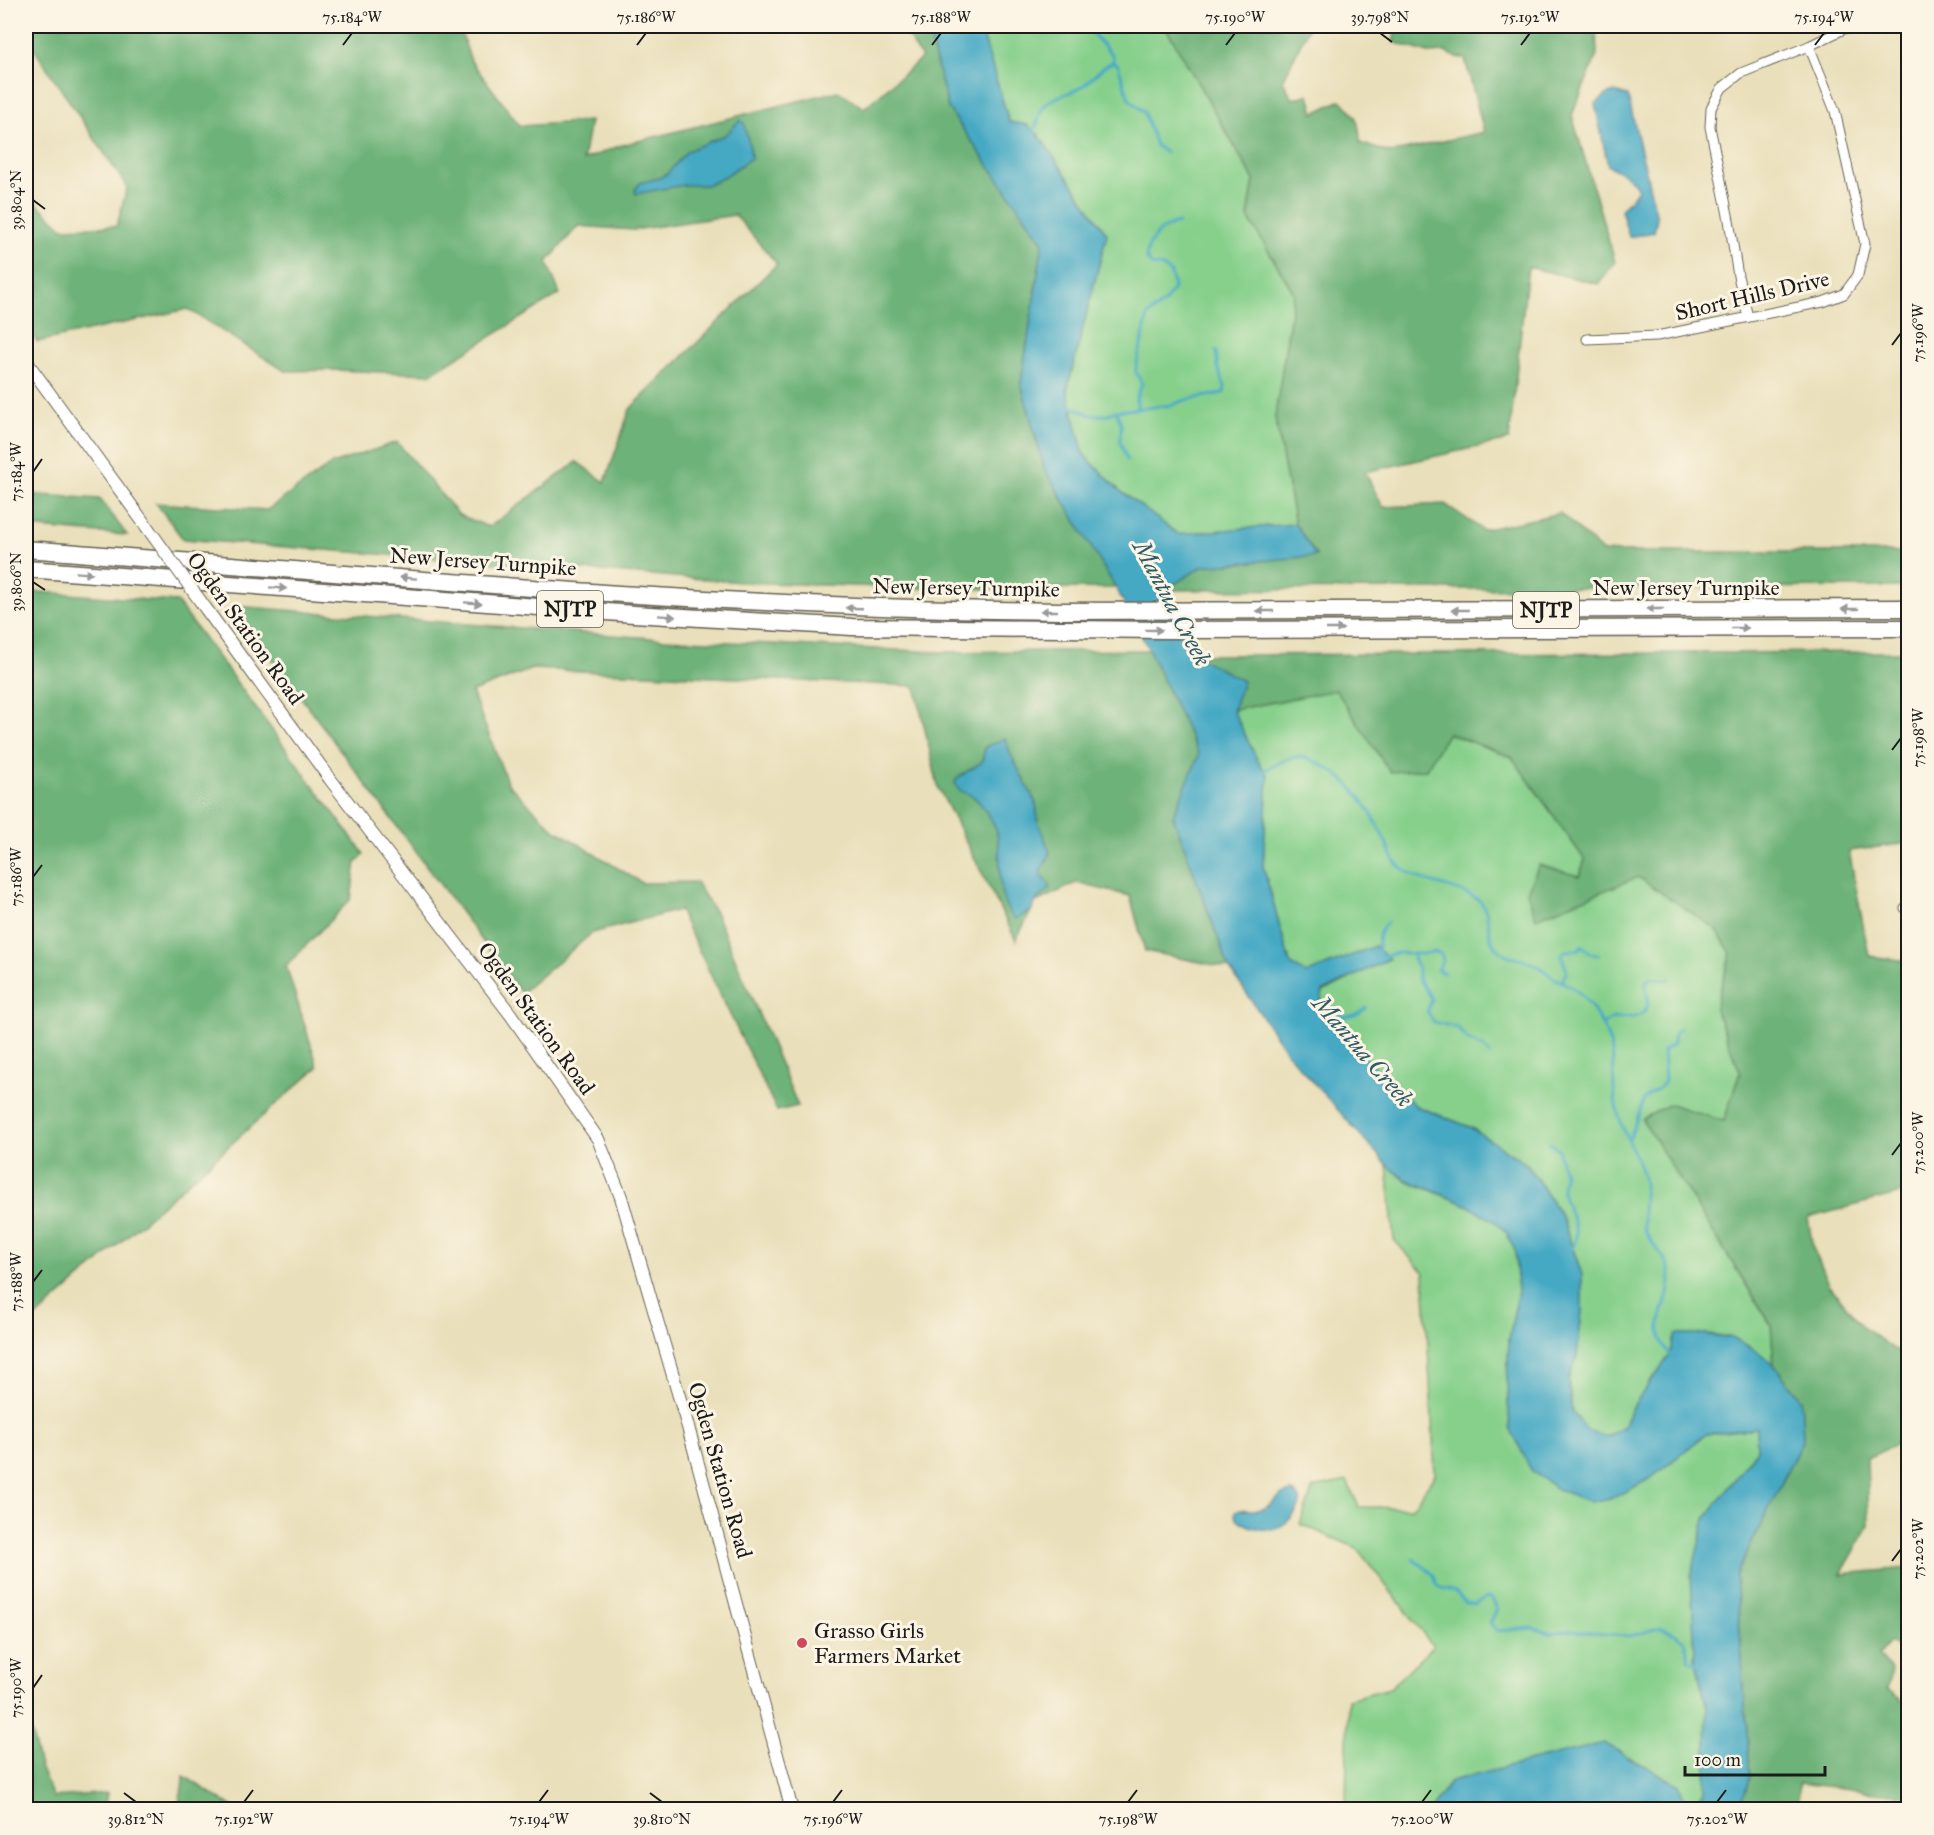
<svg xmlns="http://www.w3.org/2000/svg" width="1934" height="1835" font-family="'IM FELL Great Primer',serif">
	<rect width="100%" height="100%" fill="#fcf5e5"/>
	<filter id="ink" filterUnits="userSpaceOnUse"><feTurbulence type="fractalNoise" baseFrequency=".0167" numOctaves="2"/><feDisplacementMap in="SourceGraphic" scale="12" xChannelSelector="R" yChannelSelector="G"/><feConvolveMatrix kernelMatrix="1 2 1 2 8 2 1 2 1" color-interpolation-filters="sRGB"/></filter>
	<filter id="wash" filterUnits="userSpaceOnUse"><feTurbulence type="fractalNoise" baseFrequency=".008" numOctaves="4" result="noise"/><feDisplacementMap in="SourceGraphic" scale="24" xChannelSelector="R" yChannelSelector="G"/><feGaussianBlur stdDeviation="1.35" result="paint"/><feColorMatrix in="noise" values="0 0 0 0 0 0 0 0 0 0 0 0 0 0 0 0 0 1.4 0 .05"/><feComposite in="paint" operator="in"/></filter>
	<g filter="url(#wash)">
		<rect width="100%" height="100%" fill="#e9dfba"/>
		<g fill="#87d08c" stroke="#527654" stroke-width="1.5">
			<path d="M980,26H1165L1254,180L1248,217L1294,293L1275,417L1295,524L1178,534L1119,490L1084,455L1067,390L1106,234L1027,125L1009,122Z"/>
			<path d="M1336,689L1390,772L1425,769L1447,733L1512,757L1585,860L1579,876L1527,892L1638,877L1716,929L1731,953L1715,1008L1740,1072L1724,1122L1670,1104L1643,1120L1771,1325L1774,1365C1762,1356 1749,1344 1734,1339C1717,1332 1694,1334 1676,1334L1670,1355L1631,1409L1623,1427L1606,1437L1587,1430L1572,1412L1568,1380L1577,1356L1582,1311V1275L1562,1217L1528,1165L1470,1127L1416,1106L1318,1013L1323,992L1388,959L1375,946L1306,974L1290,963L1263,866L1268,776L1258,761L1233,710Z"/>
			<path d="M1387,1165L1405,1180L1467,1205L1493,1220L1507,1233L1515,1251L1518,1291L1509,1340L1507,1385L1510,1428L1651,1478L1706,1434L1756,1428L1757,1450L1705,1519L1695,1657L1707,1709L1705,1791L1691,1809H1687L1679,1785L1451,1781L1431,1809H1346L1348,1699L1390,1688L1433,1646L1357,1548L1300,1524L1313,1488L1347,1481L1359,1507L1412,1508L1435,1475L1424,1273L1394,1240Z"/>
		</g>
		<g fill="#6db278" stroke="#44674a" stroke-width="1.5">
			<path d="M26,26H459L471,61L520,126L590,121L583,160L622,145L838,91L864,108L922,58L901,26H927L948,108L1043,242L1021,383L1044,468L1116,588L941,589L741,582L183,539L156,503L267,510L332,464L397,442L459,515L489,527L577,462L605,482L630,409L777,264L735,215L633,230L578,226L547,262L560,294L430,374L334,370L285,371L188,309L37,342L26,327V194L63,228L117,226L127,187L30,43L26,46Z"/>
			<path d="M1165,26H1309L1283,81L1293,99L1309,94L1314,113L1341,100C1356,115 1360,121 1360,143L1390,153L1484,132L1465,59L1456,57L1445,52L1428,53L1393,42L1397,26H1596L1597,55L1572,115L1615,262L1598,284L1528,267L1509,440L1365,472L1383,507L1445,504L1483,530L1560,513L1603,552H1908V587L1163,590L1203,566L1316,555L1295,524L1275,417L1294,293L1248,217L1254,180Z"/>
			<path d="M26,494L100,499L127,535L26,527Z"/>
			<path d="M26,591L177,602L364,854L356,862L351,899L286,966L318,1067L26,1326Z"/>
			<path d="M233,606L665,639L939,652L1149,650L1199,755L1173,816L1229,968L1145,951L1130,896L1076,883L1036,902L1016,940L938,787L915,686L532,669L472,692L508,784L554,829L642,883L696,882L716,914L798,1106L777,1111L679,910L592,933L521,993Z"/>
			<path d="M1908,652V843L1849,851L1869,956L1908,961V1101L1906,1105L1908,1113V1191L1808,1218L1813,1248L1830,1286L1864,1328L1897,1351L1908,1347V1439L1867,1458L1869,1526L1841,1574L1908,1568V1656L1890,1642L1879,1655L1891,1670L1887,1689L1908,1705V1796L1799,1783L1798,1809H1740L1750,1776L1736,1575L1803,1439L1801,1400L1774,1365L1771,1324L1642,1119L1670,1104L1724,1121L1740,1072L1715,1008L1731,953L1716,929L1638,877L1536,918L1527,892L1539,865L1579,876L1585,860L1512,757L1448,733L1426,769L1390,772L1336,690L1233,710L1194,655Z"/>
			<path d="M26,1711L40,1767L53,1797L107,1793L104,1809H26Z"/>
			<path d="M184,1776L236,1809H178Z"/>
		</g>
		<g fill="#45a9c4" stroke="#306270" stroke-width="1.5">
			<path d="M927,26H980L1009,122L1027,125L1038,134L1107,234L1067,390L1084,455L1119,490L1178,534L1295,524L1316,556L1203,566L1163,591L1185,645L1194,655L1243,681L1233,710L1258,761L1268,776L1263,866L1290,963L1306,974L1375,946L1389,959L1323,991L1318,1013L1416,1106L1470,1127L1528,1165L1562,1217L1582,1275V1311L1577,1357L1568,1380L1572,1412L1587,1430L1606,1437L1623,1427L1631,1409L1670,1355L1676,1334H1703L1734,1338L1761,1354L1774,1365L1801,1400L1803,1439L1736,1575L1750,1776L1740,1809H1691L1705,1790L1707,1709L1695,1657L1691,1576L1705,1519L1757,1450L1756,1428L1706,1434L1651,1478L1615,1497L1591,1502L1557,1489L1531,1470L1510,1428L1507,1385L1509,1340L1518,1291L1515,1251L1507,1233L1493,1220L1467,1205L1405,1179L1387,1165L1288,1054L1229,968L1173,816L1199,755L1149,650L1116,588L1044,468L1021,383L1043,242L948,108Z"/>
			<path d="M1615,92L1628,96L1657,218L1654,232L1629,237L1621,210L1638,190C1632,176 1621,172 1608,166L1595,104L1608,94Z"/>
			<path d="M740,120L744,123C746,135 751,145 751,158L722,178L707,185H684L636,194L635,190L640,183L659,178L667,174L687,151L725,135Z"/>
			<path d="M1005,738L1010,753L1036,803L1038,822L1050,852C1045,870 1034,871 1050,885V889L1038,898L1031,911L1015,919C991,896 1005,859 996,830C993,822 980,800 972,796C964,791 959,794 955,783L957,778L982,762L985,747Z"/>
			<path d="M1292,1492C1314,1500 1287,1525 1275,1529C1262,1532 1243,1526 1235,1516V1511C1243,1507 1252,1512 1261,1509C1274,1506 1276,1494 1292,1492Z"/>
			<path d="M1604,1743L1679,1785L1687,1809H1431L1451,1781Z"/>
		</g>
		<g fill="none" stroke-linecap="round" stroke-linejoin="round">
			<g stroke="#45a9c4" stroke-width="3">
				<path d="M1089,26L1093,34L1113,56V62L1118,65L1129,99L1144,112L1156,146L1167,153"/>
				<path d="M1033,132C1038,124 1039,113 1044,106C1052,96 1072,94 1083,86C1093,78 1101,66 1113,62"/>
				<path d="M1070,406L1091,415H1105L1116,411L1172,405L1185,400L1224,393L1225,387L1218,368L1216,351"/>
				<path d="M1138,409L1136,398L1142,384L1136,372V367L1148,315L1165,302L1174,288L1171,273L1163,267L1151,265L1146,258C1148,239 1161,226 1179,223"/>
				<path d="M1116,411L1121,424L1120,442L1127,460"/>
				<path d="M1262,772C1273,766 1288,756 1301,757C1310,758 1318,763 1326,767C1362,788 1379,826 1395,862C1419,886 1451,883 1477,899C1493,908 1484,936 1497,948C1508,959 1521,958 1534,964C1541,967 1546,973 1553,977C1559,981 1566,983 1573,988C1586,997 1596,1013 1603,1027C1620,1057 1609,1079 1617,1110C1623,1134 1638,1155 1643,1178C1647,1195 1640,1212 1644,1228C1649,1244 1666,1254 1669,1271C1675,1305 1643,1323 1672,1357"/>
				<path d="M1379,951C1377,939 1378,930 1388,922"/>
				<path d="M1415,953L1413,959L1418,968V978L1432,999L1427,1012L1434,1022L1458,1028L1468,1040L1483,1047L1490,1055"/>
				<path d="M1384,957C1397,950 1408,954 1422,954C1430,953 1433,950 1441,954L1443,960L1437,970L1444,973"/>
				<path d="M1562,981L1567,971L1561,955L1565,951L1577,950L1583,946L1592,954L1599,955"/>
				<path d="M1316,1012C1337,1010 1343,1026 1366,1008"/>
				<path d="M1602,1025C1606,1022 1611,1019 1615,1018C1628,1016 1642,1022 1648,1004C1650,995 1643,989 1647,980L1650,979H1669"/>
				<path d="M1630,1138L1644,1099C1650,1091 1661,1091 1665,1081L1663,1051L1674,1043L1675,1032L1680,1028"/>
				<path d="M1550,1143L1559,1150C1559,1158 1562,1165 1564,1173C1565,1179 1560,1184 1563,1195C1569,1217 1585,1230 1570,1253"/>
				<path d="M1413,1558L1434,1575L1437,1586C1454,1595 1451,1584 1465,1603L1475,1604L1487,1597L1492,1599L1497,1609L1490,1623L1496,1631L1533,1628L1552,1634L1573,1630L1592,1633L1630,1636L1661,1628L1675,1634L1684,1641L1690,1660L1699,1664"/>
			</g>
		</g>
	</g>
	<g filter="url(#ink)">
		<g fill="none" stroke-linecap="round" stroke-linejoin="round">
			<defs>
				<g id="minor">
					<path d="M1748,317L1738,276L1729,220L1710,127L1711,108L1722,88L1741,73L1809,46L1850,26"/>
					<path d="M1587,339L1657,336L1823,302L1844,294L1858,275L1865,244L1835,111L1809,46"/>
					<path d="M1905,908L1908,907"/>
				</g>
				<g id="tertiary">
					<path d="M26,361L152,534"/>
					<path d="M206,609L330,779L511,1015L598,1139L621,1197L688,1427L792,1810"/>
				</g>
				<g id="motorway">
					<path d="M26,549C369,575 713,608 1058,611L1908,608"/>
					<path d="M26,569L634,614L852,627L1169,630L1908,628"/>
				</g>
			</defs>
			<use href="#minor" stroke="#646053" stroke-width="11"/>
			<use href="#tertiary" stroke="#646053" stroke-width="14"/>
			<use href="#motorway" stroke="#646053" stroke-width="19"/>
			<use href="#minor" stroke="#fff" stroke-width="9"/>
			<use href="#tertiary" stroke="#fff" stroke-width="12"/>
			<use href="#motorway" stroke="#fff" stroke-width="16"/>
			<defs>
				<path id="tertiary-bridge" d="M152,534L206,609"/>
			</defs>
			<use href="#tertiary-bridge" stroke="#646053" stroke-width="14" stroke-linecap="butt"/>
			<use href="#tertiary-bridge" stroke="#fff" stroke-width="12"/>
		</g>
		<defs><path id="oneway-solid" d="M-6-.8H1V-3.2L6.5 0L1 3.2V.8H-6Z" transform="scale(1.5)"/></defs>
		<g fill="#999">
			<use href="#oneway-solid" transform="translate(84 573) rotate(4)"/>
			<use href="#oneway-solid" transform="translate(408 578) rotate(-176)"/>
			<use href="#oneway-solid" transform="translate(278 588) rotate(4)"/>
			<use href="#oneway-solid" transform="translate(473 603) rotate(4)"/>
			<use href="#oneway-solid" transform="translate(854 608) rotate(-178)"/>
			<use href="#oneway-solid" transform="translate(1655 609) rotate(180)"/>
			<use href="#oneway-solid" transform="translate(1850 609) rotate(180)"/>
			<use href="#oneway-solid" transform="translate(1460 610) rotate(180)"/>
			<use href="#oneway-solid" transform="translate(1049 611) rotate(-180)"/>
			<use href="#oneway-solid" transform="translate(1265 611) rotate(180)"/>
			<use href="#oneway-solid" transform="translate(667 616) rotate(4)"/>
			<use href="#oneway-solid" transform="translate(1740 628)"/>
			<use href="#oneway-solid" transform="translate(1335 629)"/>
			<use href="#oneway-solid" transform="translate(1154 630) rotate(1)"/>
		</g>
	</g>
	<path fill="none" stroke="#1c1c1c" stroke-width="2" d="M1380,33L1392,42M343,45L352,33M637,45L646,33M932,45L941,33M1226,45L1235,33M1521,45L1530,33M1815,45L1824,33M33,200L45,209M1892,345L1901,333M33,472L42,459M33,582L45,590M1892,750L1901,738M33,877L42,865M1892,1155L1901,1143M33,1282L42,1270M1892,1561L1901,1549M33,1688L42,1675M124,1793L136,1802M650,1793L662,1802M244,1802L253,1790M539,1802L548,1790M833,1802L842,1790M1128,1802L1137,1790M1422,1802L1431,1790M1717,1802L1726,1790"/>
	<circle fill="#d1495b" stroke="#fcf5e5" stroke-width="2" cx="802" cy="1643" r="6"/>
	<g text-anchor="middle" stroke-width="6" stroke-linejoin="round" paint-order="stroke">
		<g fill="#fcf5e5" stroke="#5f5d58" stroke-width="1.5">
			<rect x="537" y="591" width="66" height="36" rx="4.5"/>
			<rect x="1513" y="592" width="66" height="36" rx="4.5"/>
		</g>
		<g font-size="21" font-weight="bold" fill="#1c1c1c">
			<text x="570" y="616">NJTP</text>
			<text x="1546" y="617">NJTP</text>
		</g>
		<g font-size="22" fill="#1c1c1c" stroke="#fcf5e5">
			<text transform="translate(1752 295) rotate(-13)" y="8">Short Hills Drive</text>
			<text transform="translate(483 561) rotate(4)" y="8">New Jersey Turnpike</text>
			<text transform="translate(966 587) rotate(1)" y="8">New Jersey Turnpike</text>
			<text x="1686" y="595">New Jersey Turnpike</text>
			<text transform="translate(246 628) rotate(54)" y="8">Ogden Station Road</text>
			<text transform="translate(537 1018) rotate(54)" y="8">Ogden Station Road</text>
			<text transform="translate(721 1470) rotate(74)" y="8">Ogden Station Road</text>
		</g>
		<g font-size="22" fill="#1c1c1c" stroke="#fcf5e5" text-anchor="start">
			<text x="814" y="1638">Grasso Girls<tspan x="814" dy="25">Farmers Market</tspan></text>
		</g>
		<g font-size="24" font-style="italic" fill="#2e5b68" stroke="#fcf5e5">
			<text transform="translate(1172 603) rotate(62)" y="8">Mantua Creek</text>
			<text transform="translate(1363 1051) rotate(49)" y="8">Mantua Creek</text>
		</g>
	</g>
	<rect width="1934" height="1835" fill="none" stroke="#fcf5e5" stroke-width="66"/>
	<path d="M1685 1766v9h140v-9" fill="none" stroke="#1c1c1c" stroke-width="3"/>
	<text x="1694" y="1766" font-size="18" fill="#1c1c1c" stroke="#fcf5e5" stroke-width="4.5" paint-order="stroke">100 m</text>
	<rect x="33" y="33" width="1868" height="1769" fill="none" stroke="#1c1c1c" stroke-width="2"/>
	<g font-size="15" text-anchor="middle" fill="#1c1c1c">
		<text x="352" y="22">75.184°W</text>
		<text x="646" y="22">75.186°W</text>
		<text x="941" y="22">75.188°W</text>
		<text x="1235" y="22">75.190°W</text>
		<text x="1380" y="22">39.798°N</text>
		<text x="1530" y="22">75.192°W</text>
		<text x="1824" y="22">75.194°W</text>
		<text transform="translate(16 200) rotate(-90)" y="5">39.804°N</text>
		<text transform="translate(1918 333) rotate(-90)" y="5">75.196°W</text>
		<text transform="translate(16 472) rotate(-90)" y="5">75.184°W</text>
		<text transform="translate(16 582) rotate(-90)" y="5">39.806°N</text>
		<text transform="translate(1918 738) rotate(-90)" y="5">75.198°W</text>
		<text transform="translate(16 877) rotate(-90)" y="5">75.186°W</text>
		<text transform="translate(1918 1143) rotate(-90)" y="5">75.200°W</text>
		<text transform="translate(16 1282) rotate(-90)" y="5">75.188°W</text>
		<text transform="translate(1918 1549) rotate(-90)" y="5">75.202°W</text>
		<text transform="translate(16 1688) rotate(-90)" y="5">75.190°W</text>
		<text x="136" y="1824">39.812°N</text>
		<text x="244" y="1824">75.192°W</text>
		<text x="539" y="1824">75.194°W</text>
		<text x="662" y="1824">39.810°N</text>
		<text x="833" y="1824">75.196°W</text>
		<text x="1128" y="1824">75.198°W</text>
		<text x="1422" y="1824">75.200°W</text>
		<text x="1717" y="1824">75.202°W</text>
	</g>
</svg>
